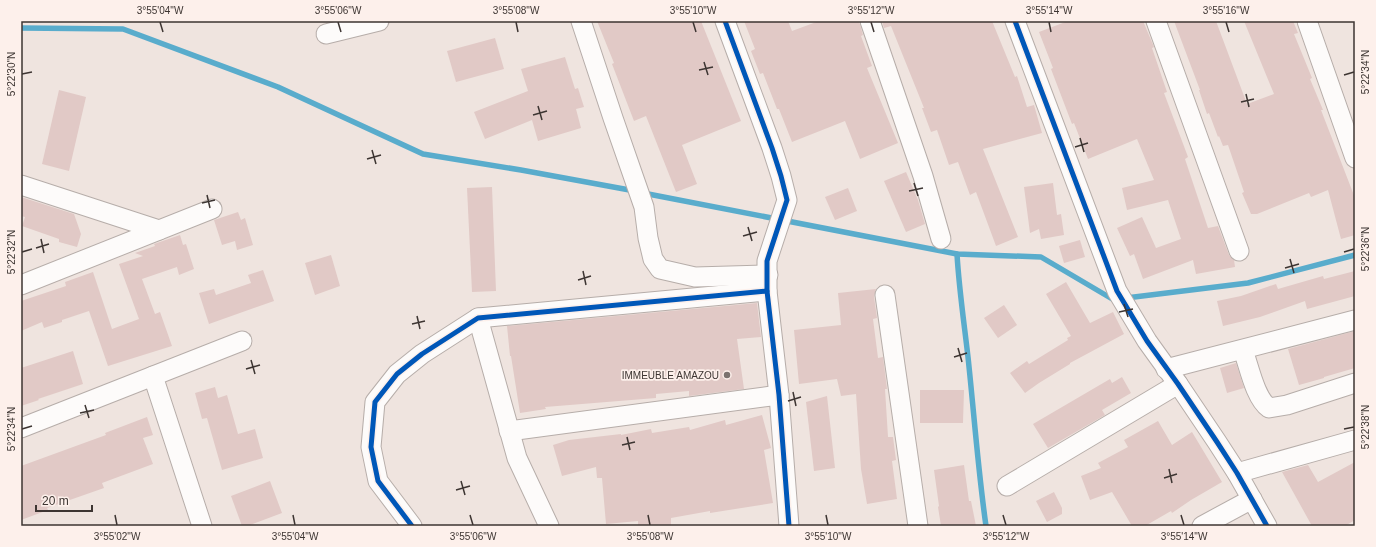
<svg xmlns="http://www.w3.org/2000/svg" width="1376" height="547" font-family="Arial,sans-serif">
	<rect width="100%" height="100%" fill="#efe4df"/>
	<g fill="none" stroke-linecap="round" stroke-linejoin="round">
		<g stroke="#59accc" stroke-width="5.5">
			<path d="M21,28L123,29L278,87L423,154L521,170L635,191"/>
			<path d="M643,193L957,254L1041,257L1114,300H1115"/>
			<path d="M957,254C959,289 964,322 968,357C974,413 978,470 986,526"/>
			<path d="M1126,298L1248,283L1355,255"/>
		</g>
	</g>
	<g fill="#e1c9c6">
		<path d="M597,21H701L741,121L682,145L697,184L676,192L646,116L634,121L612,64L614,63Z"/>
		<path d="M744,21H788L792,31L819,21H859L863,35L861,36L872,66L867,68L898,143L860,159L845,121L792,142L779,109H777L763,73L760,74L751,51L755,49Z"/>
		<path d="M882,21H992L1015,77L1017,76L1027,107L1034,105L1042,133L983,149L1018,237L996,246L976,192L970,195L958,162L949,165L937,130L931,132L922,108H924L891,26L884,28Z"/>
		<path d="M1068,21H1143L1154,47L1152,48L1167,92L1164,93L1188,157L1185,159L1208,228L1218,226L1229,255L1234,260L1235,267L1196,274L1193,260L1143,279L1134,254L1130,256L1117,228L1142,217L1156,248L1181,239L1168,200L1127,210L1122,188L1154,180L1137,139L1088,159L1074,123L1072,124L1051,69L1053,68L1039,32Z"/>
		<path d="M1174,21H1216L1247,104L1274,94L1244,21H1293L1298,33L1294,34L1312,78L1310,79L1323,110H1321L1355,198V235L1341,239L1328,190L1311,197L1309,193L1257,214H1251L1242,193L1244,192L1228,145L1223,146L1219,136L1218,137L1209,113L1207,114L1199,90H1200Z"/>
		<path d="M495,38L504,69L456,82L447,51Z"/>
		<path d="M565,57L575,89L578,88L584,107L576,109L581,128L538,141L532,120L485,139L474,112L528,91L521,69Z"/>
		<path d="M59,90L86,97L69,171L42,164Z"/>
		<path d="M906,172L918,200L925,224L906,232L884,181Z"/>
		<path d="M1053,183L1057,215L1061,214L1064,235L1041,239L1039,229L1030,233L1024,187Z"/>
		<path d="M492,187L496,291L472,292L467,188Z"/>
		<path d="M848,188L857,211L835,220L825,197Z"/>
		<path d="M21,197L74,214L81,234L77,247L59,242V239L22,226L25,217L21,216Z"/>
		<path d="M238,212L241,220L245,218L253,245L237,250L235,241L222,245L214,220Z"/>
		<path d="M180,235L183,245L186,244L194,269L179,275L177,267L142,279L155,314L160,312L172,346L108,366L89,311L62,320V322L44,328L42,322L21,331V301L66,286L65,282L93,272L112,329L139,319L119,264L143,256L135,253L155,246L154,244Z"/>
		<path d="M1080,240L1085,257L1064,263L1059,246Z"/>
		<path d="M331,255L340,286L315,295L305,263Z"/>
		<path d="M263,270L274,301L209,324L199,293L214,289L216,295L251,283L248,275Z"/>
		<path d="M1355,271V296L1307,309L1305,301L1260,317L1223,326L1217,301L1241,296L1276,284L1278,289L1323,276L1324,279Z"/>
		<path d="M1066,282L1090,323L1113,312L1124,334L1070,363V364L1039,383L1025,393L1010,373L1027,361L1029,364L1068,340L1067,338L1071,336L1046,294Z"/>
		<path d="M876,289L874,297L877,318L873,319L878,358L883,357L887,389H885L888,437H893L896,460L892,461L897,499L867,504L861,469L856,394L841,396L837,379L799,384L794,330L841,325L838,293Z"/>
		<path d="M757,303L761,337L737,339L744,389L689,396V391L656,394V398L545,407L546,409L520,413L511,356H510L507,326Z"/>
		<path d="M1004,305L1017,325L998,338L984,318Z"/>
		<path d="M1355,331V368L1324,377V378L1299,385L1288,349Z"/>
		<path d="M73,351L83,384L38,399L39,400L21,406V368Z"/>
		<path d="M1236,363L1244,388L1227,393L1220,368Z"/>
		<path d="M1122,377L1131,393L1102,410L1105,415L1048,448L1033,424L1110,379L1112,383Z"/>
		<path d="M215,387L218,398L227,395L238,434L255,429L263,458L222,470L207,418L202,419L195,393Z"/>
		<path d="M920,390H964L963,423H920Z"/>
		<path d="M827,396L835,468L814,471L806,402Z"/>
		<path d="M762,415L771,448L764,450L773,503L710,513V511L671,518V525L638,526V521L606,524L602,478H597L596,467L562,476L553,445L569,440L621,434V435L651,429L652,433L689,427L690,430L725,420L726,425Z"/>
		<path d="M147,417L153,435L143,438L153,464L102,483L104,488L47,508L48,510L21,520V466L106,435L105,433Z"/>
		<path d="M1158,421L1172,445L1192,432L1222,482L1191,500L1172,513L1171,511L1145,526H1132L1112,492L1090,500L1081,476L1101,468L1098,463L1128,447L1124,440Z"/>
		<path d="M1355,462V520L1345,526H1312L1282,472L1308,465L1318,482Z"/>
		<path d="M964,465L969,501H971L976,526H941L938,507L939,506L934,470Z"/>
		<path d="M270,481L282,513L247,526H242L231,496Z"/>
		<path d="M1054,492L1062,508V514L1047,522L1036,501Z"/>
	</g>
	<g fill="none" stroke-linecap="round" stroke-linejoin="round">
		<defs>
			<g id="minor">
				<path d="M581,21L613,118L644,207L648,238L653,259L660,269L695,277L768,275"/>
				<path d="M725,21L772,148L781,176L787,200L767,261V291L779,395L789,526"/>
				<path d="M870,21L923,176L941,239"/>
				<path d="M1015,21L1117,291L1147,341L1178,384L1217,442L1237,473L1267,526"/>
				<path d="M1156,21L1239,251"/>
				<path d="M1307,21L1355,158"/>
				<path d="M326,34L379,21"/>
				<path d="M21,185L159,230"/>
				<path d="M21,285L212,209"/>
				<path d="M885,295L918,526"/>
				<path d="M478,318L517,458L549,526"/>
				<path d="M1243,350C1249,366 1255,398 1269,408L1287,405L1355,383"/>
				<path d="M1166,369L1355,320"/>
				<path d="M153,376L202,526"/>
				<path d="M21,428L242,341"/>
				<path d="M509,431L779,395"/>
				<path d="M1237,473L1355,440"/>
				<path d="M1007,486L1178,384"/>
				<path d="M412,526L378,481L371,447L375,402L397,374L422,354L478,318L767,291"/>
				<path d="M1202,526L1252,499"/>
			</g>
		</defs>
		<use href="#minor" stroke="#b6ada9" stroke-width="21"/>
		<use href="#minor" stroke="#fdfbfa" stroke-width="19"/>
		<defs>
			<g id="cycleway">
				<path d="M725,21L772,148L781,176L787,200L767,261V291L779,395L789,526"/>
				<path d="M1015,21L1117,291L1147,341L1178,384L1217,442L1237,473L1267,526"/>
				<path d="M412,526L378,481L371,447L375,402L397,374L422,354L478,318L767,291"/>
			</g>
		</defs>
		<use href="#cycleway" stroke="#fdf0eb" stroke-width="8"/>
		<use href="#cycleway" stroke="#0057b8" stroke-width="5"/>
	</g>
	<path fill="none" stroke="#3d3532" stroke-width="1.5" d="M160,22L163,32M338,22L341,32M516,22L518,32M693,22L696,32M871,22L874,32M1049,22L1051,32M1226,22L1229,32M704,62L708,75M699,70L713,67M22,74L32,72M1344,75L1354,72M1246,94L1249,107M1241,102L1254,99M538,106L542,120M533,115L547,111M1080,138L1084,152M1075,147L1088,143M372,150L376,164M367,159L381,155M914,183L918,196M909,191L923,188M207,195L210,208M202,203L215,200M748,227L752,241M743,236L757,232M41,239L44,253M36,248L49,244M22,252L32,249M1344,252L1354,249M1290,259L1294,273M1285,268L1299,264M583,271L586,285M578,280L591,276M1124,304L1128,317M1119,312L1133,309M417,316L420,329M412,324L425,321M958,348L962,362M954,357L967,353M251,360L255,374M246,369L260,365M793,392L796,406M788,401L801,397M85,405L89,418M80,413L94,410M22,429L32,426M1344,429L1354,427M627,437L630,450M622,445L635,442M1169,469L1172,483M1164,478L1177,474M461,481L465,495M456,490L470,486M115,515L117,525M293,515L295,525M470,515L473,525M648,515L650,525M826,515L828,525M1003,515L1006,525M1181,515L1184,525"/>
	<circle fill="#7b726f" stroke="#fdf0eb" stroke-width="1.5" cx="727" cy="375" r="4"/>
	<g text-anchor="middle" stroke-width="3.5" stroke-linejoin="round" paint-order="stroke">
		<g font-size="10" fill="#3d3532" stroke="#fdf0eb" text-anchor="end">
			<text x="719" y="379">IMMEUBLE AMAZOU</text>
		</g>
	</g>
	<rect width="1376" height="547" fill="none" stroke="#fdf0eb" stroke-width="44"/>
	<path d="M36 505v6h56v-6" fill="none" stroke="#3d3532" stroke-width="2"/>
	<text x="42" y="505" font-size="12" fill="#3d3532" stroke="#fdf0eb" stroke-width="3" paint-order="stroke">20 m</text>
	<rect x="22" y="22" width="1332" height="503" fill="none" stroke="#3d3532" stroke-width="1.5"/>
	<g font-size="10" text-anchor="middle" fill="#3d3532">
		<text x="160" y="14">3°55'04"W</text>
		<text x="338" y="14">3°55'06"W</text>
		<text x="516" y="14">3°55'08"W</text>
		<text x="693" y="14">3°55'10"W</text>
		<text x="871" y="14">3°55'12"W</text>
		<text x="1049" y="14">3°55'14"W</text>
		<text x="1226" y="14">3°55'16"W</text>
		<text transform="translate(1365 72) rotate(-90)" y="4">5°22'34"N</text>
		<text transform="translate(11 74) rotate(-90)" y="4">5°22'30"N</text>
		<text transform="translate(1365 249) rotate(-90)" y="4">5°22'36"N</text>
		<text transform="translate(11 252) rotate(-90)" y="4">5°22'32"N</text>
		<text transform="translate(1365 427) rotate(-90)" y="4">5°22'38"N</text>
		<text transform="translate(11 429) rotate(-90)" y="4">5°22'34"N</text>
		<text x="117" y="540">3°55'02"W</text>
		<text x="295" y="540">3°55'04"W</text>
		<text x="473" y="540">3°55'06"W</text>
		<text x="650" y="540">3°55'08"W</text>
		<text x="828" y="540">3°55'10"W</text>
		<text x="1006" y="540">3°55'12"W</text>
		<text x="1184" y="540">3°55'14"W</text>
	</g>
</svg>
